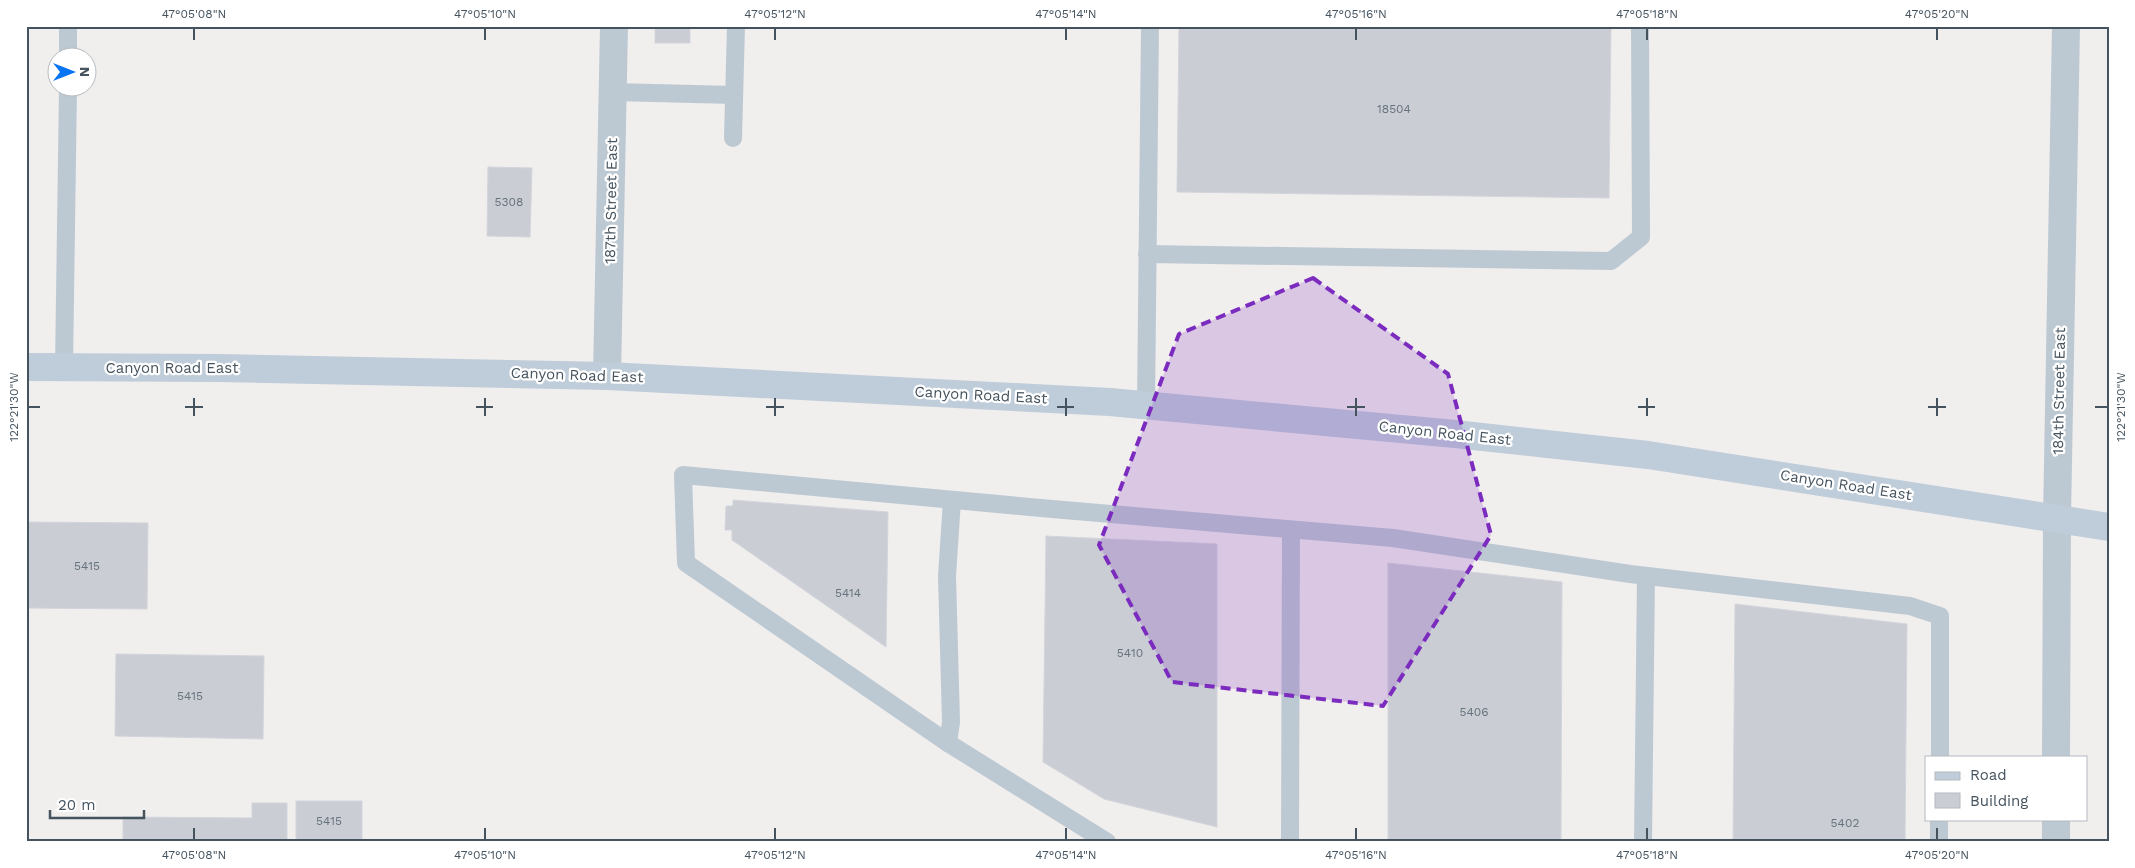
<svg xmlns="http://www.w3.org/2000/svg" width="2135" height="868" font-family="'Work Sans',sans-serif">
	<rect width="100%" height="100%" fill="#f1eeee"/>
	<g fill="#caced4" stroke="#d2d5db">
		<rect x="655" y="26" width="35" height="17"/>
		<path d="M1179,26H1611L1609,198L1177,192Z"/>
		<path d="M488,167L532,168L530,237L487,236Z"/>
		<path d="M733,500L888,512L886,647L732,540V530H725L726,506H733Z"/>
		<path d="M26,522L148,523L147,609L26,608Z"/>
		<path d="M1046,536L1217,544V827L1104,799L1043,762Z"/>
		<path d="M1388,563L1562,582L1561,842H1388Z"/>
		<path d="M1735,604L1907,624L1905,842H1733Z"/>
		<path d="M116,654L264,656L263,739L115,736Z"/>
		<rect x="296" y="801" width="66" height="41"/>
		<path d="M252,803H287V842H123V817L252,818Z"/>
	</g>
	<g fill="none" stroke-linecap="round" stroke-linejoin="round">
		<g stroke="#bdc9d2" stroke-width="18">
			<path d="M68,58V26"/>
			<path d="M613,92L734,95"/>
			<path d="M733,138L736,26"/>
			<path d="M1147,254L1611,261L1641,237L1640,26"/>
			<path d="M64,367L68,88"/>
			<path d="M1146,405L1150,26"/>
			<path d="M948,743L951,722L947,576L952,500"/>
			<path d="M1107,842L948,743L686,563L683,475L1052,509L1393,538L1630,574L1910,606L1940,616V757"/>
			<path d="M1290,842L1291,530"/>
			<path d="M1643,842L1646,576"/>
			<path d="M1939,842V819"/>
		</g>
		<g stroke="#bdc9d2" stroke-width="28">
			<path d="M607,376L614,26"/>
			<path d="M2056,757L2057,518L2066,26"/>
			<path d="M2056,842V819"/>
		</g>
		<path stroke="#bfccd9" stroke-width="28" d="M26,367L220,368L607,376L1110,402L1455,434L1648,455L2109,527"/>
	</g>
	<path fill="#7b2cbf" fill-opacity="0.2" stroke="#7b2cbf" stroke-width="4" stroke-dasharray="10 6" stroke-linejoin="round" d="M1313,278L1448,374L1491,535L1383,706L1172,682L1099,545L1179,334Z"/>
	<path fill="none" stroke="#45535e" stroke-width="2" d="M194,28V40M485,28V40M775,28V40M1066,28V40M1356,28V40M1647,28V40M1937,28V40M194,398V416M485,398V416M775,398V416M1066,398V416M1356,398V416M1647,398V416M1937,398V416M28,407H40M185,407H203M476,407H493M766,407H784M1057,407H1074M1347,407H1365M1638,407H1655M1928,407H1946M2095,407H2108M194,828V840M485,828V840M775,828V840M1066,828V840M1356,828V840M1647,828V840M1937,828V840"/>
	<g text-anchor="middle" stroke-width="4.5" stroke-linejoin="round" paint-order="stroke">
		<g font-size="12" fill="#66727c">
			<text x="1394" y="113">18504</text>
			<text x="509" y="206">5308</text>
			<text x="87" y="570">5415</text>
			<text x="848" y="597">5414</text>
			<text x="1130" y="657">5410</text>
			<text x="190" y="700">5415</text>
			<text x="1474" y="716">5406</text>
			<text x="329" y="825">5415</text>
			<text x="1845" y="827">5402</text>
		</g>
		<g font-size="15" fill="#45535e" stroke="#fff">
			<text transform="translate(611 201) rotate(-89)" y="5">187th Street East</text>
			<text x="172" y="373">Canyon Road East</text>
			<text transform="translate(577 375) rotate(2)" y="5">Canyon Road East</text>
			<text transform="translate(2059 391) rotate(-89)" y="5">184th Street East</text>
			<text transform="translate(981 395) rotate(3)" y="5">Canyon Road East</text>
			<text transform="translate(1445 433) rotate(6)" y="5">Canyon Road East</text>
			<text transform="translate(1846 485) rotate(9)" y="5">Canyon Road East</text>
		</g>
	</g>
	<rect width="2135" height="868" fill="none" stroke="#ffffff" stroke-width="55"/>
	<rect x="1925" y="756" width="162" height="65" fill="#ffffff" stroke="#b5babf"/>
	<rect x="1935" y="772" width="25" height="8" fill="#bfccd9" stroke="#b5babf"/>
	<text x="1970" y="780" font-size="15" fill="#45535e">Road</text>
	<rect x="1935" y="793" width="25" height="15" fill="#caced4" stroke="#b5babf"/>
	<text x="1970" y="806" font-size="15" fill="#45535e">Building</text>
	<g transform="translate(72 72) rotate(90)"><circle r="24" fill="#ffffff" stroke="#b5babf"/>
	<path d="M0-4L9 19L0 12L-9 19Z" fill="#0874f2"/>
	<text y="-8" font-size="14" font-weight="bold" text-anchor="middle" fill="#45535e">N</text>
	</g>
	<path d="M50 810v8h94v-8" fill="none" stroke="#45535e" stroke-width="2.5"/>
	<text x="58" y="810" font-size="15" fill="#45535e" stroke="#ffffff" stroke-width="4" paint-order="stroke">20 m</text>
	<rect x="28" y="28" width="2080" height="812" fill="none" stroke="#45535e" stroke-width="2"/>
	<g font-size="12" text-anchor="middle" fill="#45535e">
		<text x="194" y="18">47°05'08"N</text>
		<text x="485" y="18">47°05'10"N</text>
		<text x="775" y="18">47°05'12"N</text>
		<text x="1066" y="18">47°05'14"N</text>
		<text x="1356" y="18">47°05'16"N</text>
		<text x="1647" y="18">47°05'18"N</text>
		<text x="1937" y="18">47°05'20"N</text>
		<text transform="translate(2121 407) rotate(-90)" y="4">122°21'30"W</text>
		<text transform="translate(14 407) rotate(-90)" y="4">122°21'30"W</text>
		<text x="194" y="859">47°05'08"N</text>
		<text x="485" y="859">47°05'10"N</text>
		<text x="775" y="859">47°05'12"N</text>
		<text x="1066" y="859">47°05'14"N</text>
		<text x="1356" y="859">47°05'16"N</text>
		<text x="1647" y="859">47°05'18"N</text>
		<text x="1937" y="859">47°05'20"N</text>
	</g>
</svg>
